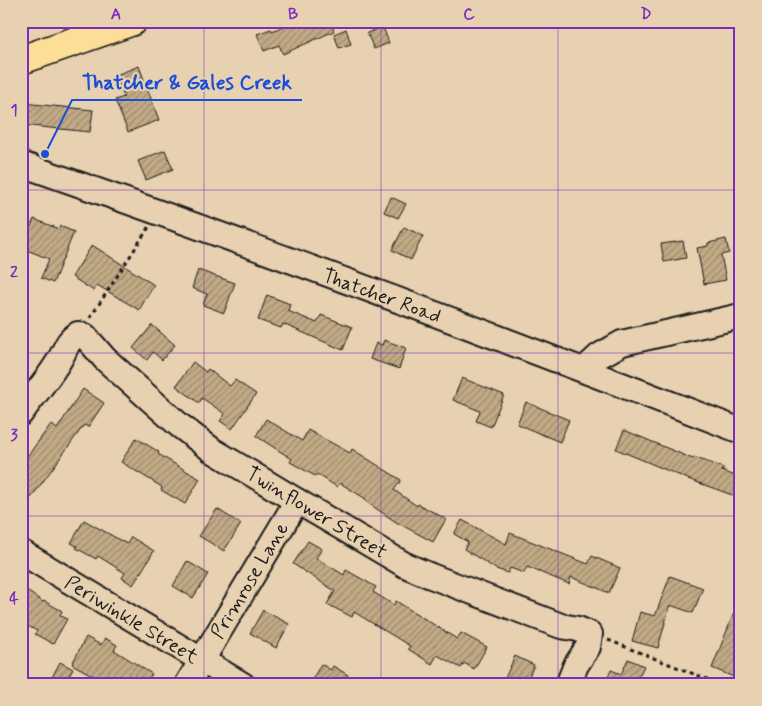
<svg xmlns="http://www.w3.org/2000/svg" width="762" height="706" font-family="Mynerve,sans-serif">
	<defs>
		<pattern id="building-hatch" width="6" height="6" patternUnits="userSpaceOnUse" patternTransform="scale(1.25)"><rect width="6" height="6" fill="#c2aa85"/><path d="M-1 1l2-2M0 6l6-6M5 7l2-2" fill="none" stroke="#9d8a6c"/></pattern>
	</defs>
	<rect width="100%" height="100%" fill="#e7d1b0"/>
	<filter id="ink" filterUnits="userSpaceOnUse"><feTurbulence type="fractalNoise" baseFrequency=".02" numOctaves="2"/><feDisplacementMap in="SourceGraphic" scale="10" xChannelSelector="R" yChannelSelector="G"/><feConvolveMatrix kernelMatrix="1 2 1 2 8 2 1 2 1" color-interpolation-filters="sRGB"/></filter>
	<g filter="url(#ink)">
		<g fill="url(#building-hatch)" stroke="#1c1c1c">
			<path d="M297,21H330L334,31L283,54L279,45L264,51L257,34L271,29L272,31Z"/>
			<path d="M383,27L389,43L374,49L367,33Z"/>
			<path d="M346,29L351,44L339,48L334,34Z"/>
			<path d="M139,66L159,120L128,132L115,100L124,97L116,75Z"/>
			<path d="M23,103L93,110L90,132L21,125Z"/>
			<path d="M165,150L173,169L146,180L138,161Z"/>
			<path d="M391,197L406,204L398,218L384,212Z"/>
			<path d="M34,219L59,229L60,226L74,232L53,283L41,278L49,259L22,248Z"/>
			<path d="M404,227L423,236L411,260L392,250Z"/>
			<path d="M726,239L729,253L721,255L726,280L704,284L697,248L708,246V243Z"/>
			<path d="M683,241L686,258L664,262L661,244Z"/>
			<path d="M92,245L154,285L139,310L97,285L94,291L72,277Z"/>
			<path d="M198,270L235,283L224,313L203,305L207,294L192,288Z"/>
			<path d="M267,295L290,304L288,311L317,323L321,315L352,327L343,350L283,324L281,328L258,320Z"/>
			<path d="M152,325L175,345L162,360L153,352L147,360L133,348Z"/>
			<path d="M384,340L406,348L399,369L370,359L376,343L382,345Z"/>
			<path d="M193,362L206,372L208,369L230,386L235,380L256,394L232,429L220,421L225,414L202,398L199,403L176,386Z"/>
			<path d="M462,378L504,395L491,427L476,421L480,411L453,400Z"/>
			<path d="M83,389L104,403L88,427L84,425L31,498L21,491V465L51,424L57,429Z"/>
			<path d="M526,402L569,420L560,442L517,424Z"/>
			<path d="M266,419L302,441L308,430L350,453L352,449L401,480L394,490L417,506L418,504L446,519L433,542L396,522L365,501L366,499L340,483L337,487L317,474L315,476L290,462L292,459L256,436Z"/>
			<path d="M624,430L693,459L694,457L724,468L722,471L741,478L735,496L688,479L616,449Z"/>
			<path d="M136,438L159,452L158,454L200,479L185,504L161,490L162,487L121,462Z"/>
			<path d="M217,509L241,524L224,551L199,536Z"/>
			<path d="M84,520L127,544L131,537L154,551L133,585L122,578L125,573L98,556L96,559L76,548L77,546L71,543Z"/>
			<path d="M462,520L506,544L510,533L588,564L592,556L620,568L609,593L571,577L569,584L527,567L524,573L510,568L508,573L496,569L464,549L468,542L454,534Z"/>
			<path d="M308,541L322,549L316,558L344,575L346,570L376,587L373,592L394,605L396,601L457,639L461,633L487,647L474,669L464,663L461,668L437,655L432,664L408,649L410,646L354,612L352,617L327,604L335,591L293,564Z"/>
			<path d="M187,561L208,574L193,598L173,586Z"/>
			<path d="M670,576L703,588L693,613L670,605L658,648L632,641L640,612L655,616Z"/>
			<path d="M21,587L43,602L44,601L62,611L60,615L67,619L53,644L35,634L37,631L21,622Z"/>
			<path d="M740,598H741V680L712,668Z"/>
			<path d="M263,610L289,624L276,648L250,633Z"/>
			<path d="M86,637L101,645L105,638L117,645L114,650L152,674L145,685H110L72,664Z"/>
			<path d="M515,656L534,665L525,685H502Z"/>
			<path d="M628,659L644,666L636,682L642,685H604L611,670L621,674Z"/>
			<path d="M60,662L73,669L64,685H48Z"/>
			<path d="M321,664L331,670L333,666L348,675L342,685H309Z"/>
		</g>
		<g fill="none" stroke-linecap="round" stroke-linejoin="round">
			<defs>
				<g id="minor">
					<path d="M21,164C263,248 502,338 741,431"/>
					<path d="M584,370L599,356L622,343L741,316"/>
					<path d="M21,413C34,395 49,378 60,359C67,347 66,342 78,334L85,336L105,359L179,425L212,450L297,501L405,565L431,576L561,626L578,629L590,634L588,647L576,665L568,685"/>
					<path d="M21,552L243,685"/>
					<path d="M187,685L297,501"/>
				</g>
				<path id="major" d="M21,60L133,21"/>
			</defs>
			<use href="#minor" stroke="#1c1c1c" stroke-width="28"/>
			<use href="#major" stroke="#1c1c1c" stroke-width="31"/>
			<g stroke="#1c1c1c" stroke-width="3" stroke-dasharray="4 4" stroke-linecap="butt">
				<path d="M90,318L149,227"/>
				<path d="M608,640L722,685"/>
			</g>
			<use href="#minor" stroke="#e7d1b0" stroke-width="24"/>
			<use href="#major" stroke="#fdde96" stroke-width="28"/>
		</g>
	</g>
	<path fill="none" stroke="#7b2cbf" stroke-width="1" stroke-opacity="0.55" d="M204,21V685M381,21V685M558,21V685M21,190H741M21,353H741M21,516H741"/>
	<g text-anchor="middle" stroke-width="4" stroke-linejoin="round" paint-order="stroke">
		<g font-size="20" fill="#1c1c1c" stroke="#e7d1b0">
			<text transform="translate(382 295) rotate(20)" y="7">Thatcher Road</text>
			<text transform="translate(317 512) rotate(31)" y="7">Twinflower Street</text>
			<text transform="translate(249 580) rotate(-59)" y="7">Primrose Lane</text>
			<text transform="translate(132 619) rotate(31)" y="7">Periwinkle Street</text>
		</g>
	</g>
	<path fill="none" stroke="#1d4ed8" stroke-width="2" d="M45 154L72 100H302"/>
	<circle fill="#1d4ed8" stroke="#e7d1b0" stroke-width="2" cx="45" cy="154" r="5"/>
	<g font-size="21" text-anchor="middle" font-weight="bold" fill="#1d4ed8" stroke="#e7d1b0" stroke-width="4" stroke-linejoin="round" paint-order="stroke">
		<text x="187" y="89">Thatcher &amp; Gales Creek</text>
	</g>
	<rect width="762" height="706" fill="none" stroke="#e7d1b0" stroke-width="55"/>
	<rect x="28" y="28" width="706" height="650" fill="none" stroke="#7b2cbf" stroke-width="2"/>
	<g font-size="16" text-anchor="middle" font-weight="bold" fill="#7b2cbf">
		<text x="116" y="19">A</text>
		<text x="293" y="19">B</text>
		<text x="469" y="19">C</text>
		<text x="646" y="19">D</text>
		<text x="14" y="115">1</text>
		<text x="14" y="277">2</text>
		<text x="14" y="440">3</text>
		<text x="14" y="603">4</text>
	</g>
</svg>
